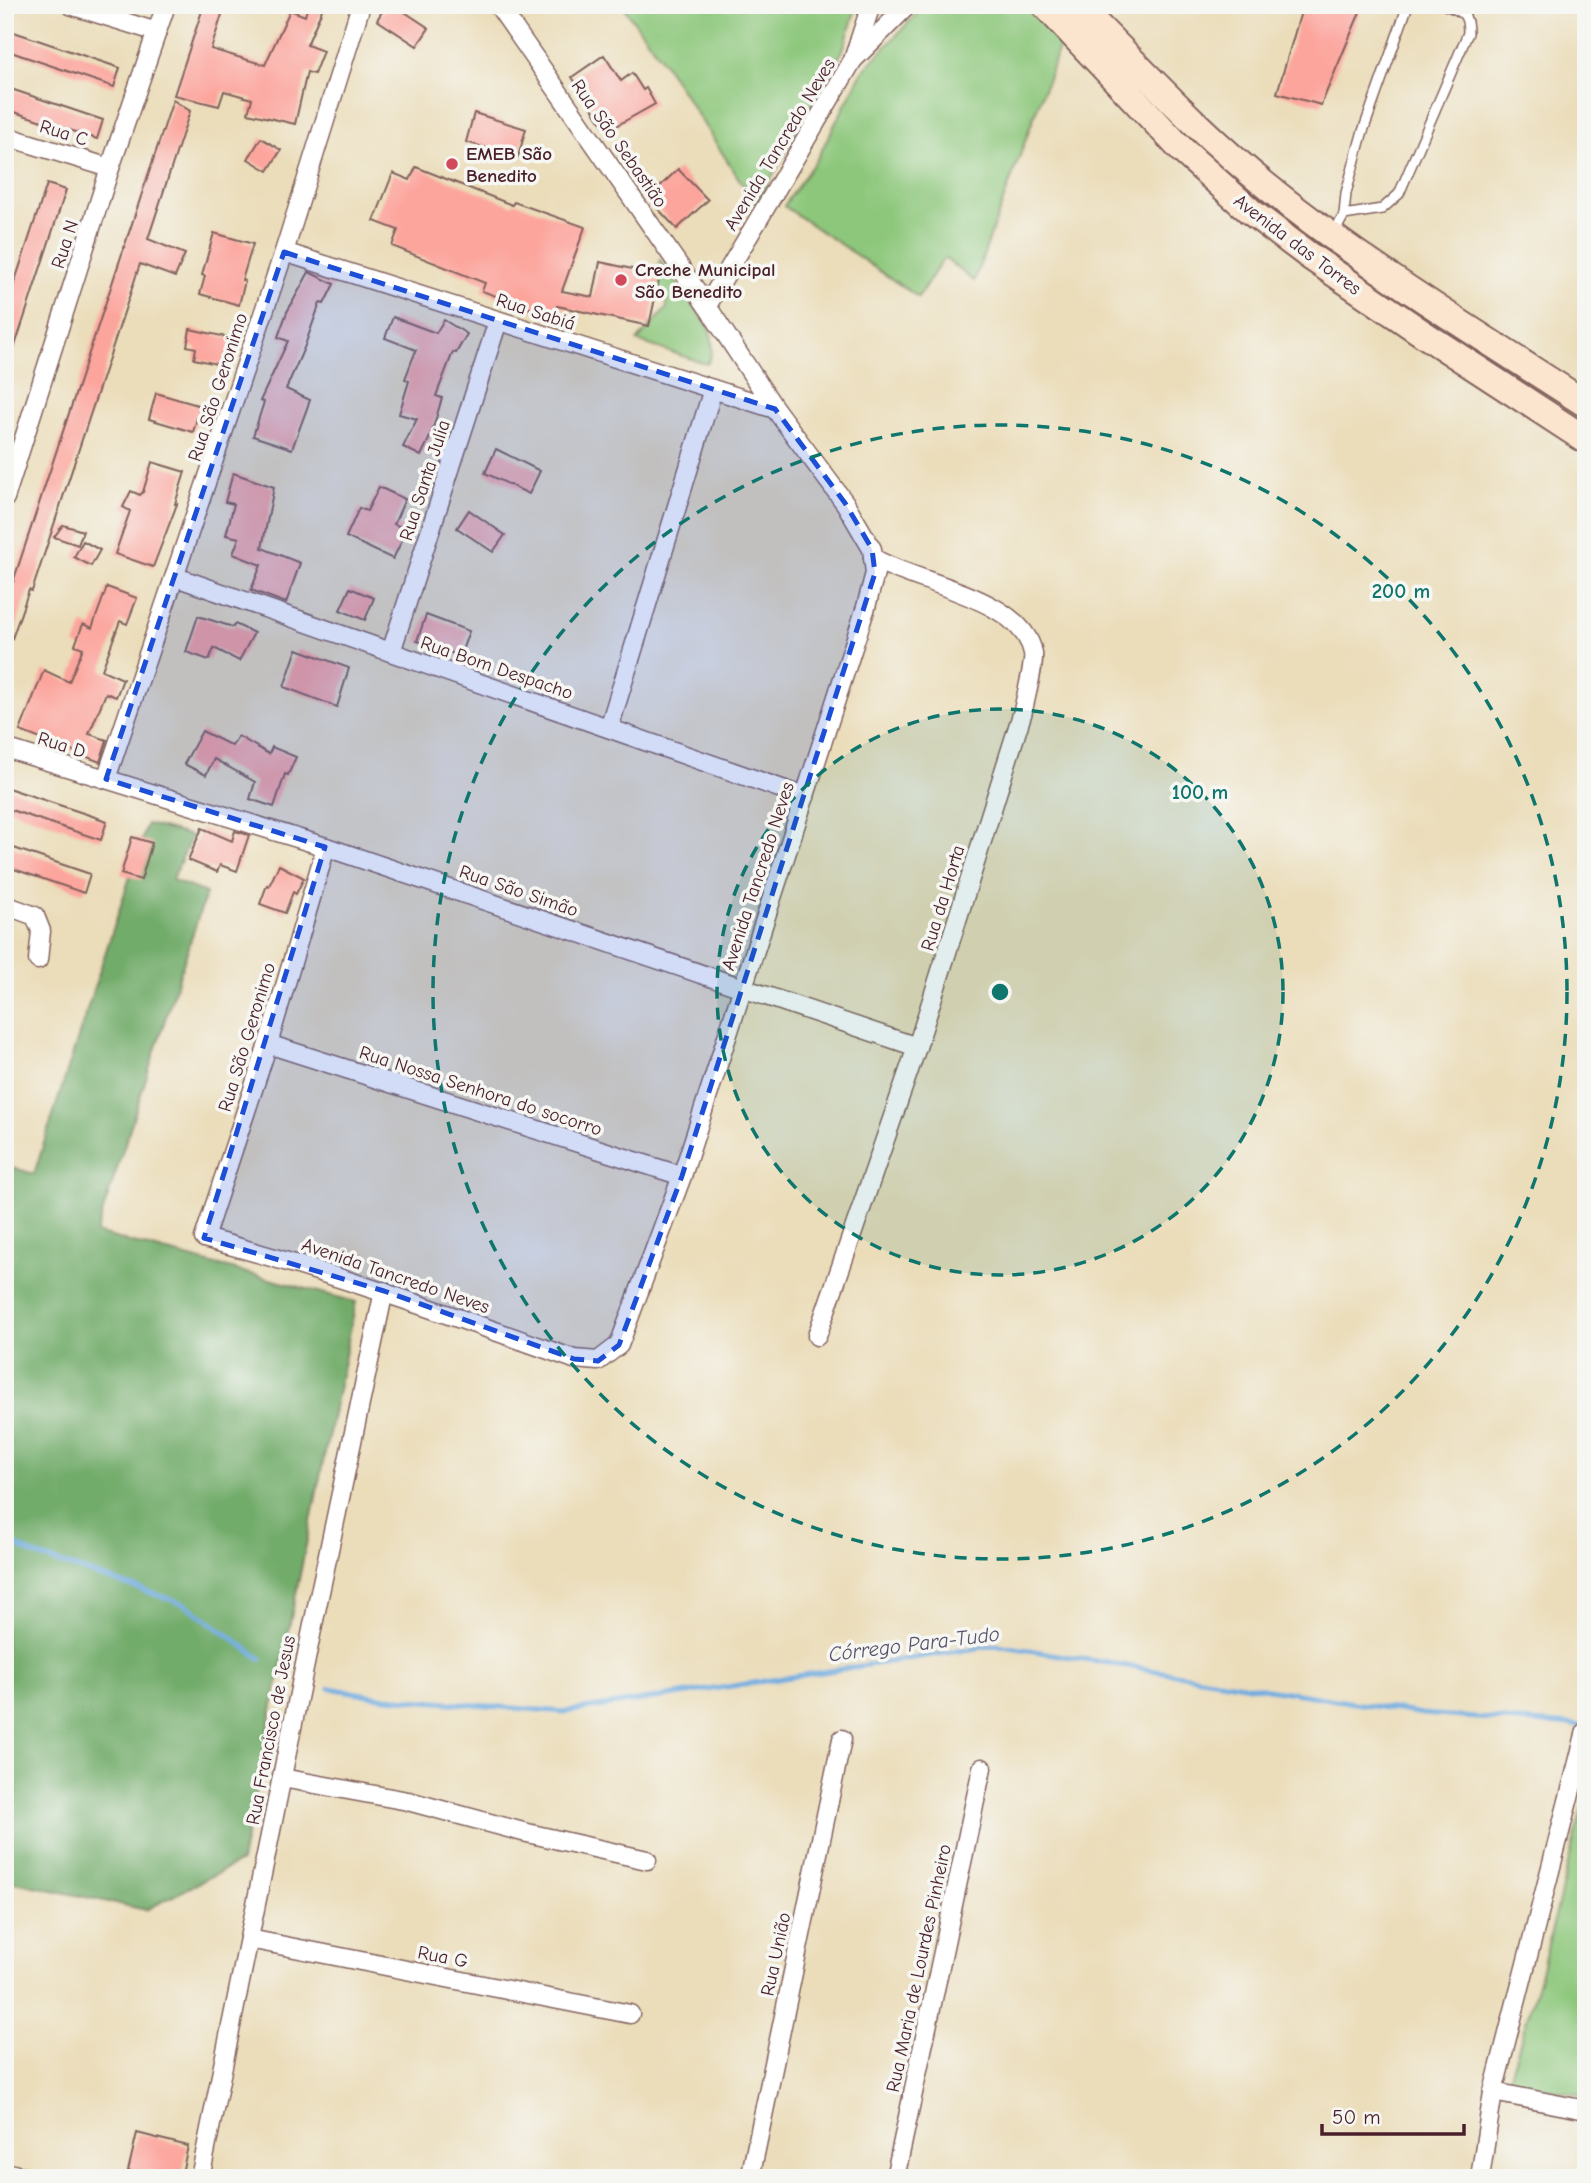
<svg xmlns="http://www.w3.org/2000/svg" width="1591" height="2183" font-family="'Comic Neue',sans-serif">
	<rect width="100%" height="100%" fill="#f6f6f2"/>
	<filter id="ink" filterUnits="userSpaceOnUse"><feTurbulence type="fractalNoise" baseFrequency=".0143" numOctaves="2"/><feDisplacementMap in="SourceGraphic" scale="14" xChannelSelector="R" yChannelSelector="G"/><feConvolveMatrix kernelMatrix="1 2 1 2 8 2 1 2 1" color-interpolation-filters="sRGB"/></filter>
	<filter id="wash" filterUnits="userSpaceOnUse"><feTurbulence type="fractalNoise" baseFrequency=".00686" numOctaves="4" result="noise"/><feDisplacementMap in="SourceGraphic" scale="28" xChannelSelector="R" yChannelSelector="G"/><feGaussianBlur stdDeviation="1.57" result="paint"/><feColorMatrix in="noise" values="0 0 0 0 0 0 0 0 0 0 0 0 0 0 0 0 0 1.4 0 .05"/><feComposite in="paint" operator="in"/></filter>
	<g filter="url(#wash)">
		<rect width="100%" height="100%" fill="#ebddba"/>
		<g fill="#8dc77b" stroke="#6c7353" stroke-width="2">
			<path d="M622,5H857L843,50L756,205L660,57Z"/>
			<path d="M925,5H1023L1062,40L974,281L944,258L918,297L784,206L818,157L862,72Z"/>
			<path d="M660,260L708,325C713,338 715,352 707,364L637,341L667,308L666,297L653,291Z"/>
			<path d="M1586,1793V2096L1508,2082L1539,1980Z"/>
		</g>
		<path fill="#72ac6b" stroke="#5e664b" stroke-width="2" d="M147,824L192,836L172,880L206,893L96,1233L356,1302L241,1861L146,1910L5,1880V1165L34,1174Z"/>
		<g fill="none" stroke-linecap="round" stroke-linejoin="round">
			<g stroke="#6eaadf" stroke-width="5">
				<path d="M5,1540L35,1555L185,1604L261,1659"/>
				<path d="M330,1688L386,1698L565,1712L997,1645L1422,1714L1586,1726"/>
			</g>
		</g>
		<g id="blocks">
			<g fill="#fca59d">
				<path d="M204,5H225L211,49L265,65L290,10L305,16L308,5H324L307,45L323,51L314,74L307,72L295,124L248,113L252,99L224,91L219,106L174,95Z"/>
				<path d="M386,5H394L429,28L417,46L377,20Z"/>
				<path d="M1303,5H1363L1321,105L1277,93Z"/>
				<path d="M5,29L120,68L114,87L5,50Z"/>
				<path d="M604,55L621,81L632,73L643,90L646,88L655,104L607,131L572,77Z"/>
				<path d="M5,87L103,120L97,139L5,109Z"/>
				<path d="M173,100L190,111L148,239L185,254L175,277L140,264L32,591L29,590L8,650H5V598L8,590L10,591Z"/>
				<path d="M474,113L526,129L518,157L466,142Z"/>
				<path d="M261,138L281,150L268,171L248,159Z"/>
				<path d="M416,167L512,205L514,202L585,227L562,291L593,297L600,262L660,275L649,326L557,306L553,317L482,291L485,283L392,246L398,230L374,221L393,173L410,180Z"/>
				<path d="M678,169L708,200L677,229L648,198Z"/>
				<path d="M47,184L66,190L8,367L5,366V311Z"/>
				<path d="M214,233L253,244L242,280L245,281L239,305L200,294L205,276L202,275Z"/>
				<path d="M309,272L334,284L324,304L320,303L304,348L286,389L310,400L292,449L253,436L264,402L260,401L288,341L278,337L287,312Z"/>
				<path d="M393,317L436,333L444,320L467,334L456,353L453,352L436,396L442,398L431,435L421,456L403,447L417,419L399,414L409,381L405,379L416,350L385,338Z"/>
				<path d="M190,329L231,338L226,366L194,359L196,348L187,346Z"/>
				<path d="M156,393L201,406L193,432L149,419Z"/>
				<path d="M496,449L540,471L529,494L485,473Z"/>
				<path d="M152,462L185,472L175,504H177L153,567L115,554L130,511L123,507L131,491L140,495L143,492Z"/>
				<path d="M233,473L274,487L262,548L300,563L286,603L251,590L261,565L233,554L239,538L226,535L234,504L225,502Z"/>
				<path d="M379,487L405,499L394,524L407,530L393,559L346,537L359,508L367,511Z"/>
				<path d="M469,510L505,535L493,552L457,528Z"/>
				<path d="M63,525L83,531L78,545L54,537Z"/>
				<path d="M83,541L100,550L91,566L74,557Z"/>
				<path d="M107,587L137,598L127,624L120,621L102,670L123,679L116,697L106,693L89,734L107,740L100,762L20,731L44,670L69,682L83,648L75,645L83,624L92,628Z"/>
				<path d="M350,588L374,598L365,620L340,610Z"/>
				<path d="M426,615L469,631L460,656L417,641Z"/>
				<path d="M198,616L233,627L235,624L254,633L239,661L214,648L209,660L186,652Z"/>
				<path d="M297,649L349,668L337,707L284,687Z"/>
				<path d="M202,731L232,746L238,736L269,754L272,747L296,757L288,775L285,774L274,807L250,799L255,782L214,759L206,775L184,764Z"/>
				<path d="M5,787L107,821L101,840L5,808Z"/>
				<path d="M202,828L232,841L235,831L249,835L237,871L220,865L217,872L188,860Z"/>
				<path d="M132,837L152,843L141,880L121,874Z"/>
				<path d="M5,845L90,874L84,893L5,866Z"/>
				<path d="M279,865L304,878L296,894L293,892L285,913L260,904L267,885L269,886Z"/>
				<path d="M137,2133L188,2146L181,2178L144,2170L143,2175L128,2171Z"/>
			</g>
		</g>
	</g>
	<g filter="url(#ink)">
		<use href="#blocks" fill-opacity="0" stroke="#82625d" stroke-width="2"/>
		<g fill="none" stroke-linecap="round" stroke-linejoin="round">
			<defs>
				<g id="service">
					<path d="M1344,215L1382,209L1399,194L1468,33C1468,13 1463,12 1445,5"/>
					<path d="M1333,235L1344,215L1346,193L1362,134L1408,5"/>
				</g>
				<g id="minor">
					<path d="M70,5L157,32"/>
					<path d="M498,5L707,306"/>
					<path d="M854,57L871,5"/>
					<path d="M5,136L110,168"/>
					<path d="M284,252L775,409"/>
					<path d="M5,498L110,168L166,5"/>
					<path d="M176,577L805,797"/>
					<path d="M391,652L498,321"/>
					<path d="M609,728L713,389"/>
					<path d="M5,748L326,847L917,1047"/>
					<path d="M106,779L284,252L361,5"/>
					<path d="M326,847L268,1044L204,1238C331,1272 450,1315 574,1359L598,1361L619,1345L682,1176L866,607L875,573L872,549L845,503L775,409L707,306L853,60L908,5"/>
					<path d="M5,905L35,916L41,931L38,960"/>
					<path d="M268,1044L682,1176"/>
					<path d="M817,1336L917,1047L1023,711C1025,699 1035,663 1033,653C1022,597 916,584 873,558"/>
					<path d="M282,1778L408,1801L523,1832L647,1860"/>
					<path d="M249,1939L630,2014"/>
					<path d="M1493,2092L1586,2110"/>
					<path d="M5,2172L29,2178"/>
					<path d="M200,2178L313,1625L384,1291"/>
					<path d="M750,2178L842,1739"/>
					<path d="M895,2178L982,1768"/>
					<path d="M1480,2178L1493,2092L1586,1731"/>
				</g>
				<g id="secondary">
					<path d="M1045,5L1182,150L1250,211L1308,255L1422,333L1586,440"/>
					<path d="M1080,5L1085,13C1145,73 1203,136 1270,189C1369,268 1479,335 1586,404"/>
				</g>
			</defs>
			<use href="#service" stroke="#82625d" stroke-width="12"/>
			<use href="#minor" stroke="#82625d" stroke-width="21"/>
			<use href="#secondary" stroke="#82625d" stroke-width="30"/>
			<use href="#service" stroke="#fff" stroke-width="9"/>
			<use href="#minor" stroke="#fff" stroke-width="18"/>
			<use href="#secondary" stroke="#fce5cf" stroke-width="26"/>
		</g>
	</g>
	<path fill="#1d4ed8" fill-opacity="0.2" stroke="#1d4ed8" stroke-width="5" stroke-dasharray="14 9" stroke-linejoin="round" d="M284,252L775,409L845,503L872,549L875,573L682,1176L619,1345L598,1361L574,1359L384,1291L204,1238L325,847L106,779Z"/>
	<circle cx="1000" cy="992" r="283" fill="#0f766e" fill-opacity=".12"/>
	<g fill="none" stroke="#0f766e" stroke-width="3.5" stroke-dasharray="12 9">
		<circle cx="1000" cy="992" r="283"/>
		<circle cx="1000" cy="992" r="567"/>
	</g>
	<g fill="#d1495b" stroke="#f6f6f2" stroke-width="2.5">
		<circle cx="452" cy="164" r="7"/>
		<circle cx="621" cy="280" r="7"/>
	</g>
	<g text-anchor="middle" stroke-width="7" stroke-linejoin="round" paint-order="stroke">
		<g font-size="19" fill="#4a1f2b" stroke="#f6f6f2">
			<text transform="translate(64 132) rotate(17)" y="7">Rua C</text>
			<text transform="translate(620 143) rotate(55)" y="7">Rua São Sebastião</text>
			<text transform="translate(779 144) rotate(-59)" y="7">Avenida Tancredo Neves</text>
			<text transform="translate(64 244) rotate(-72)" y="7">Rua N</text>
			<text transform="translate(1298 244) rotate(37)" y="7">Avenida das Torres</text>
			<text transform="translate(536 311) rotate(18)" y="7">Rua Sabiá</text>
			<text transform="translate(217 387) rotate(-72)" y="7">Rua São Geronimo</text>
			<text transform="translate(424 480) rotate(-72)" y="7">Rua Santa Julia</text>
			<text transform="translate(497 667) rotate(19)" y="7">Rua Bom Despacho</text>
			<text transform="translate(62 744) rotate(17)" y="7">Rua D</text>
			<text transform="translate(757 876) rotate(-72)" y="7">Avenida Tancredo Neves</text>
			<text transform="translate(519 890) rotate(19)" y="7">Rua São Simão</text>
			<text transform="translate(942 898) rotate(-73)" y="7">Rua da Horta</text>
			<text transform="translate(246 1037) rotate(-73)" y="7">Rua São Geronimo</text>
			<text transform="translate(481 1090) rotate(18)" y="7">Rua Nossa Senhora do socorro</text>
			<text transform="translate(396 1275) rotate(19)" y="7">Avenida Tancredo Neves</text>
			<text transform="translate(270 1730) rotate(-79)" y="7">Rua Francisco de Jesus</text>
			<text transform="translate(775 1954) rotate(-78)" y="7">Rua União</text>
			<text transform="translate(443 1956) rotate(11)" y="7">Rua G</text>
			<text transform="translate(918 1968) rotate(-78)" y="7">Rua Maria de Lourdes Pinheiro</text>
		</g>
		<g font-size="19" font-weight="bold" fill="#4a1f2b" stroke="#f6f6f2" text-anchor="start">
			<text x="466" y="160">EMEB São<tspan x="466" dy="22">Benedito</tspan></text>
			<text x="635" y="276">Creche Municipal<tspan x="635" dy="22">São Benedito</tspan></text>
		</g>
		<g font-size="21" font-style="italic" fill="#57506a" stroke="#f6f6f2">
			<text transform="translate(914 1644) rotate(-7)" y="7">Córrego Para-Tudo</text>
		</g>
	</g>
	<circle cx="1000" cy="992" r="10" fill="#0f766e" stroke="#f6f6f2" stroke-width="3.5"/>
	<g font-size="21" text-anchor="middle" font-weight="bold" fill="#0f766e" stroke="#f6f6f2" stroke-width="7" stroke-linejoin="round" paint-order="stroke">
		<text x="1401" y="598">200 m</text>
		<text x="1200" y="799">100 m</text>
	</g>
	<rect width="1591" height="2183" fill="none" stroke="#f6f6f2" stroke-width="28"/>
	<path d="M1322 2124v10h142v-10" fill="none" stroke="#4a1f2b" stroke-width="3.5"/>
	<text x="1332" y="2124" font-size="21" fill="#4a1f2b" stroke="#f6f6f2" stroke-width="5" paint-order="stroke">50 m</text>
</svg>
